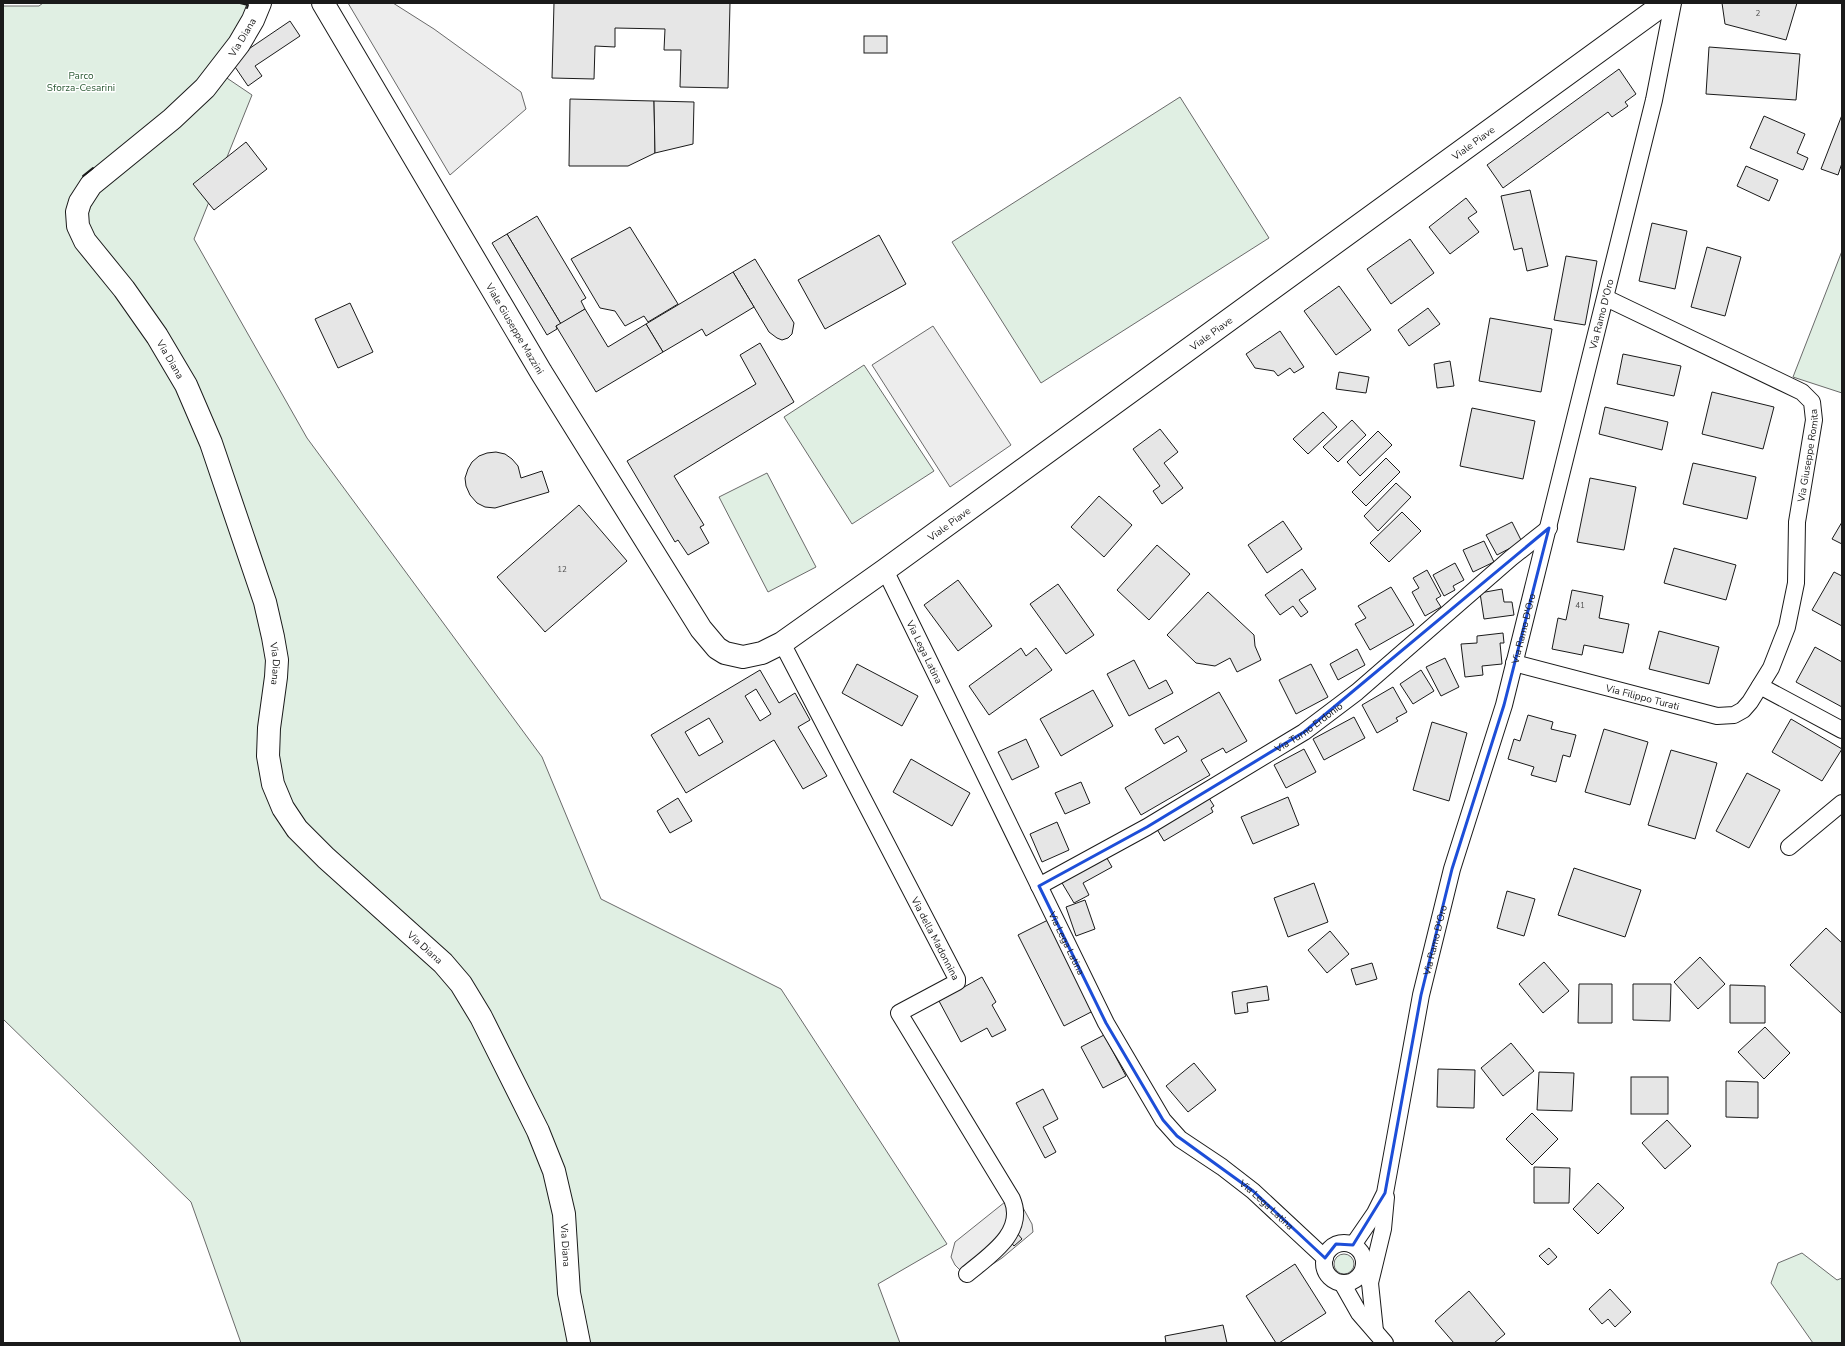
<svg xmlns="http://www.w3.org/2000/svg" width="1845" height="1346" font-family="'Nunito Sans',sans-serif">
	<rect width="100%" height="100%" fill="#fff"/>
	<g fill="#e0efe3" stroke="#6a6a6a">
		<path d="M43,3H241L248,5L245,14L212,68L252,95L194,239L307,438L542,757L601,899L781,989L947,1244L878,1284L900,1343H241L191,1202L3,1019V6H39Z"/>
		<path d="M1180,97L1269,238L1041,383L952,242Z"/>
		<path d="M1842,251V393L1793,377Z"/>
		<path d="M864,365L934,471L852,524L784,417Z"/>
		<path d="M767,473L816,567L768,592L719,497Z"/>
		<path d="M1802,1253L1837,1280L1842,1278V1343H1813L1771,1283L1778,1263Z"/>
		<circle cx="1344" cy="1264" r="10"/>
	</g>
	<g fill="#ededed" stroke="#6a6a6a">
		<path d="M348,3H393L434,29L521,92L526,109L450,175Z"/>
		<path d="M933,326L1011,445L950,487L872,365Z"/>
		<path d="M1017,1197L1032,1224L1033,1232L1002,1258L979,1273L962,1272L955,1265L951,1257L955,1242L1005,1202Z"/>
	</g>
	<g fill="#e6e6e6" stroke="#1a1a1a" fill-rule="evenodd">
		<path d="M554,3H730L728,88L680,87L681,50H664L665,29L615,28V47L595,46L594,79L552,78Z"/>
		<path d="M1722,3H1797L1786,40L1725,24Z"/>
		<path d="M290,21L300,36L255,66L262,76L248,86L231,61Z"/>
		<rect x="864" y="36" width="23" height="17"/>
		<path d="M1709,47L1800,54L1796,100L1706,94Z"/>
		<path d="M1619,69L1636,94L1625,102L1628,106L1612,117L1608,112L1503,188L1487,165Z"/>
		<path d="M570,99L654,101L655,153L628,166H569Z"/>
		<path d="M654,101L694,102L693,144L655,153Z"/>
		<path d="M1842,115V163L1838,175L1821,169Z"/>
		<path d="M1764,116L1805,134L1797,153L1808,158L1803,170L1750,148Z"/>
		<path d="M246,142L267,169L214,210L193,184Z"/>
		<path d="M1746,166L1778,180L1769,201L1737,186Z"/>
		<path d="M1530,190L1548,266L1527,271L1522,248L1514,250L1501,196Z"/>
		<path d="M1466,198L1477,212L1468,218L1479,232L1450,254L1429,227Z"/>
		<path d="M537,216L586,298L581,301L585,309L561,324L507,234Z"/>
		<path d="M1652,223L1687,231L1675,289L1639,281Z"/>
		<path d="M630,227L678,304L648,322L644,316L625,326L615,311L600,308L571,259Z"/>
		<path d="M507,234L561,324L556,326L557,329L547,335L492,243Z"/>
		<path d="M879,235L906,284L825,329L798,280Z"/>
		<path d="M1410,239L1434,273L1391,304L1367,269Z"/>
		<path d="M1707,247L1741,257L1725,316L1691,307Z"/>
		<path d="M1566,256L1597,261L1585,325L1554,320Z"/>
		<path d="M755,259L794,323L792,334L788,338L782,340L777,338L769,332L733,272Z"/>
		<path d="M733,272L754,307L706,336L702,329L663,352L646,324Z"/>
		<path d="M1339,286L1371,330L1336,355L1304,311Z"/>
		<path d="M350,303L373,352L338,368L315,319Z"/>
		<path d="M1428,308L1440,324L1409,346L1398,330Z"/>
		<path d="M585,309L608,347L646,324L663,352L596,392L556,326Z"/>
		<path d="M1490,318L1552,329L1541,392L1479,381Z"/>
		<path d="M1280,331L1304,367L1294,373L1290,368L1278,376L1274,371L1255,368L1246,354Z"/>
		<path d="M760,343L794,402L674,476L704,525L700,527L709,543L688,555L678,540L675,542L627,461L756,384L740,355Z"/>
		<path d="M1623,354L1681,366L1674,396L1617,384Z"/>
		<path d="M1450,361L1454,386L1437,388L1434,364Z"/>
		<path d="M1339,372L1369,377L1366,393L1336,389Z"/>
		<path d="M1712,392L1774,407L1763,449L1702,434Z"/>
		<path d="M1605,407L1668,422L1662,450L1599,434Z"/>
		<path d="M1472,408L1535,421L1523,479L1460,466Z"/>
		<path d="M1323,412L1337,427L1308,454L1293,439Z"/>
		<path d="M1352,420L1366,435L1338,462L1323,447Z"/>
		<path d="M1160,429L1178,452L1164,463L1183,488L1162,504L1153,491L1160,486L1133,449Z"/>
		<path d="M1378,431L1392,445L1360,476L1347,462Z"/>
		<path d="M496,452L505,454L512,459L518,466L521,478L542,471L549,492L495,508L485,507L477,503L470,495L466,486L465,478L468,469L472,462L479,456L487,453Z"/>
		<path d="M1386,458L1400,472L1366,506L1352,492Z"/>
		<path d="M1693,463L1756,477L1747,519L1683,504Z"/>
		<path d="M1590,478L1636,487L1624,550L1577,542Z"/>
		<path d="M1396,483L1411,497L1378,531L1364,516Z"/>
		<path d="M1099,496L1132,525L1104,557L1071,527Z"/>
		<path d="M579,505L627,561L545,632L497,577Z"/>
		<path d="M1402,512L1421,531L1389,562L1370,543Z"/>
		<path d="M1283,521L1302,549L1267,573L1248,545Z"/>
		<path d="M1512,522L1522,542L1497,555L1486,535Z"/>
		<path d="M1842,522V544L1832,539Z"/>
		<path d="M1484,541L1494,562L1473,572L1463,550Z"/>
		<path d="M1157,545L1190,574L1149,620L1117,590Z"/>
		<path d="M1674,548L1736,565L1726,600L1664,583Z"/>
		<path d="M1455,563L1464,580L1453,586L1455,590L1444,596L1433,575Z"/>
		<path d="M1302,569L1316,589L1299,600L1308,612L1301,617L1293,606L1280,615L1265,595Z"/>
		<path d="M1427,570L1441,596L1436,599L1441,607L1425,616L1412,592L1419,588L1413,578Z"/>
		<path d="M1834,572L1842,576V626L1812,610Z"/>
		<path d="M958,580L992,626L958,651L924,605Z"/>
		<path d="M1058,584L1094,635L1066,654L1030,604Z"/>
		<path d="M1391,587L1414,625L1370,650L1355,624L1366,618L1358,606Z"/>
		<path d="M1502,589L1504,602H1512L1514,615L1484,619L1480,593Z"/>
		<path d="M1572,590L1603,596L1599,618L1629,624L1623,653L1584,645L1582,655L1552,649L1558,618L1566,620Z"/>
		<path d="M1208,592L1254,635L1255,646L1261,660L1237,672L1230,658L1215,666L1196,663L1167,635Z"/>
		<path d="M1659,631L1719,647L1709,684L1649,669Z"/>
		<path d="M1503,633L1504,643H1500L1502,664L1482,666L1483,675L1465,677L1461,644L1477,643V636Z"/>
		<path d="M1815,647L1842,662V707L1796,682Z"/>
		<path d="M1021,648L1026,656L1036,648L1052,670L989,715L969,686Z"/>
		<path d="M1357,649L1365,665L1338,680L1330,664Z"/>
		<path d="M1445,658L1459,687L1441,696L1426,667Z"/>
		<path d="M1134,660L1149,689L1166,680L1173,693L1129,716L1107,674Z"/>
		<path d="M857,664L918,696L902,726L842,693Z"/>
		<path d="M1311,664L1328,697L1296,714L1279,680Z"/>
		<path d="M760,670L779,703L795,693L810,720L798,727L827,776L803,789L774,740L686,793L651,735ZM756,689L771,714L760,721L745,696ZM709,718L723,742L699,756L685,732Z"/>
		<path d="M1421,670L1434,691L1413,704L1400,684Z"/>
		<path d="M1393,687L1407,712L1396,718L1398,721L1377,733L1362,705Z"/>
		<path d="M1093,690L1113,726L1061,756L1040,719Z"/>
		<path d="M1219,692L1247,741L1226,753L1223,748L1201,760L1210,775L1141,815L1125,788L1187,751L1178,736L1164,744L1155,729Z"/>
		<path d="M1528,715L1553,722L1551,729L1576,735L1570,757L1563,755L1556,782L1531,775L1534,767L1508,759L1514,739L1520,741Z"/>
		<path d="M1354,717L1365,738L1324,760L1313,739Z"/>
		<path d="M1791,719L1842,749L1822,781L1772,752Z"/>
		<path d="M1432,722L1467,733L1449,801L1413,790Z"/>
		<path d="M1604,729L1648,742L1630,805L1585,792Z"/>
		<path d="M1026,739L1039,767L1012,780L998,752Z"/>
		<path d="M1304,749L1316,772L1286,788L1274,765Z"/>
		<path d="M1671,750L1717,763L1695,839L1648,825Z"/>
		<path d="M911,759L970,793L952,826L893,792Z"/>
		<path d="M1747,773L1780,790L1749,848L1716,831Z"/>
		<path d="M1081,782L1090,803L1065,814L1055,793Z"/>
		<path d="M1207,795L1214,806L1211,808L1213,812L1164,841L1155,826Z"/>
		<path d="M1288,797L1299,825L1253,844L1241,817Z"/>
		<path d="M678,798L692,821L670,833L657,811Z"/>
		<path d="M1057,822L1069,850L1042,862L1030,834Z"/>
		<path d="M1104,853L1112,867L1083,883L1089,895L1074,903L1059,878Z"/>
		<path d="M1574,868L1641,890L1625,937L1558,915Z"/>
		<path d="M1314,883L1328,922L1288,937L1274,898Z"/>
		<path d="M1507,891L1535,899L1524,936L1497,928Z"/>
		<path d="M1085,900L1095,929L1076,936L1066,907Z"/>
		<path d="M1048,920L1093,1011L1064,1026L1018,935Z"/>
		<path d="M1826,928L1842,943V1014L1790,965Z"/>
		<path d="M1330,931L1349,954L1327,973L1308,950Z"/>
		<path d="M1700,957L1725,984L1698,1009L1674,982Z"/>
		<path d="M1544,962L1569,991L1543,1013L1519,984Z"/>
		<path d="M1372,963L1377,979L1356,985L1351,969Z"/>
		<path d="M982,977L996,1002L992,1005L1006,1030L992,1037L987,1028L961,1042L939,1001Z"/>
		<path d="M1579,984H1612V1023H1578Z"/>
		<path d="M1633,984H1671L1670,1021L1633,1020Z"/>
		<path d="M1730,985L1765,986V1023H1730Z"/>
		<path d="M1267,986L1269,1000L1247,1003L1248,1012L1235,1014L1232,992Z"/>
		<path d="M1765,1027L1790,1053L1764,1079L1738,1052Z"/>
		<path d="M1104,1035L1126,1076L1103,1088L1081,1047Z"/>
		<path d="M1511,1043L1534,1071L1503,1096L1481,1068Z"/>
		<path d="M1194,1063L1216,1090L1188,1112L1166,1086Z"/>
		<path d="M1438,1069L1475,1070L1474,1108L1437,1107Z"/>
		<path d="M1539,1072L1574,1073L1572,1111L1537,1110Z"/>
		<rect x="1631" y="1077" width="37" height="37"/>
		<path d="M1726,1081L1758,1082V1118L1726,1117Z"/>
		<path d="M1043,1089L1058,1119L1043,1127L1056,1152L1045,1158L1016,1103Z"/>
		<path d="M1532,1113L1558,1139L1532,1165L1506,1139Z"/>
		<path d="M1667,1120L1691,1146L1665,1169L1642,1143Z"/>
		<path d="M1534,1167L1570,1168L1569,1203H1534Z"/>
		<path d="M1598,1183L1624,1208L1598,1234L1573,1209Z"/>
		<path d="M1017,1233L1022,1239L1014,1246L1009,1240Z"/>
		<path d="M1549,1248L1557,1257L1548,1265L1539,1256Z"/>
		<path d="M1295,1264L1326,1313L1279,1343H1276L1246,1296Z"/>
		<path d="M1610,1289L1631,1312L1615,1327L1608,1319L1602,1324L1589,1309Z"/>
		<path d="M1469,1291L1505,1334L1494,1343H1454L1435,1321Z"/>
		<path d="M1223,1325L1227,1343H1166L1165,1336Z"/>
	</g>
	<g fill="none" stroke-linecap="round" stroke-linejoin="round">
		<defs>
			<g id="street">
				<path id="s1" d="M885,570L1106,1023L1163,1120L1180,1139L1222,1167L1253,1191L1325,1258"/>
				<path id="s2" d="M782,643L957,979V982L899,1013L1012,1199C1026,1232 990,1255 967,1274"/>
				<path id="s3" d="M1514,663L1717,716L1734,715L1743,710L1750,702L1771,668L1787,627L1796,583L1797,522L1814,420L1812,402L1802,392L1606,298"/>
				<path d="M1760,686L1842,730"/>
				<path d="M1789,847L1842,803"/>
				<path id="s4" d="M1039,886L1147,827L1304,732L1357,692L1511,558L1549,528"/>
				<circle cx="1344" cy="1263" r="20"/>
				<path id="s5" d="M1353,1245L1375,1213L1385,1193L1421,995L1452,869L1504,705L1654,100L1673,3"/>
				<path d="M1365,1274L1370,1283L1375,1331"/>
				<path d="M1342,1283L1359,1313L1385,1343"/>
				<path d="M1370,1283L1383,1229L1386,1197"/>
			</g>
			<g id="secondary">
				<path id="s6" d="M260,3L253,20L239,44L205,88L172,119L91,185L80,202L77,212L78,226L85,241L124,289L157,336L186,385L211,443L265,602L273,637L277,660L276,677L269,728L268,756L273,784L283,808L297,829L326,858L443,963L461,984L481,1017L538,1131L554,1171L564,1214L569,1293L579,1343"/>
				<path id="s7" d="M323,3L541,372L701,629L717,648L725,653L743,657L762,653L782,643L885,570L1665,3"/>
			</g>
		</defs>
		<use href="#street" stroke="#1a1a1a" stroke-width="18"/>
		<use href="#secondary" stroke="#1a1a1a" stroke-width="24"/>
		<use href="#street" stroke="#fff" stroke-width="16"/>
		<use href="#secondary" stroke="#fff" stroke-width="22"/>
		<g stroke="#1a1a1a" stroke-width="2">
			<path d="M240,3L248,5L247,8"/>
			<path d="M83,176L93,168"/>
		</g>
	</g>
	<path fill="none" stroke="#1d4ed8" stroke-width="3" stroke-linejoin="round" d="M1549,528L1504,705L1452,869L1421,995L1385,1193L1353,1245L1336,1244L1325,1258L1253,1191L1177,1136L1163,1120L1106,1023L1039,886L1147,827L1304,732Z"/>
	<g text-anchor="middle" stroke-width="3" stroke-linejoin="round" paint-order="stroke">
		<g font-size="8" fill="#4d4d4d">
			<text x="1758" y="16">2</text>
			<text x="562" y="572">12</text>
			<text x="1580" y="608">41</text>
		</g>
		<g font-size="10" fill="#1a1a1a" stroke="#fff">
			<text transform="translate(242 37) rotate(-59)" y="4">Via Diana</text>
			<text dy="4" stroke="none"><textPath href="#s7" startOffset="1679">Viale Piave</textPath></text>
			<text dy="4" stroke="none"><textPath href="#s5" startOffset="967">Via Ramo D'Oro</textPath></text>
			<text dy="4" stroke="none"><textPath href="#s7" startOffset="378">Viale Giuseppe Mazzini</textPath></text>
			<text dy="4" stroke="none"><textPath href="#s7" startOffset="1355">Viale Piave</textPath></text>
			<text dy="4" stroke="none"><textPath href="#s6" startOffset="459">Via Diana</textPath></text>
			<text dy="4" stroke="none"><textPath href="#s3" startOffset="505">Via Giuseppe Romita</textPath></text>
			<text dy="4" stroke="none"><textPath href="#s7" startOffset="1031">Viale Piave</textPath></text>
			<text dy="4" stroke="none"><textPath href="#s5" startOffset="643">Via Ramo D'Oro</textPath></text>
			<text dy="4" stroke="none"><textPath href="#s1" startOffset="91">Via Lega Latina</textPath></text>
			<text dy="4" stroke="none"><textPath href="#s6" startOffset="783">Via Diana</textPath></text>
			<text dy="4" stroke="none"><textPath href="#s3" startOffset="133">Via Filippo Turati</textPath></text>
			<text dy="4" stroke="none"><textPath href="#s4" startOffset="313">Via Turno Erdonio</textPath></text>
			<text dy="4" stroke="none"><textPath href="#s2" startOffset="333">Via della Madonnina</textPath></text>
			<text dy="4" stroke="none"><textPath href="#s5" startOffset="319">Via Ramo D'Oro</textPath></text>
			<text dy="4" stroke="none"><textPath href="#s1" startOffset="415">Via Lega Latina</textPath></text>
			<text dy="4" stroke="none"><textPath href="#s6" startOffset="1130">Via Diana</textPath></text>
			<text dy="4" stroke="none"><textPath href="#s1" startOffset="751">Via Lega Latina</textPath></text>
			<text dy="4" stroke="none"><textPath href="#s6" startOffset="1466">Via Diana</textPath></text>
		</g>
		<g font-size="10" fill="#2b5a34" stroke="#fff">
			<text x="81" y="79">Parco<tspan x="81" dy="12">Sforza-Cesarini</tspan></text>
		</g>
	</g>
	<rect width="1845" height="1346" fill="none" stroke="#1a1a1a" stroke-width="8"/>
</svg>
